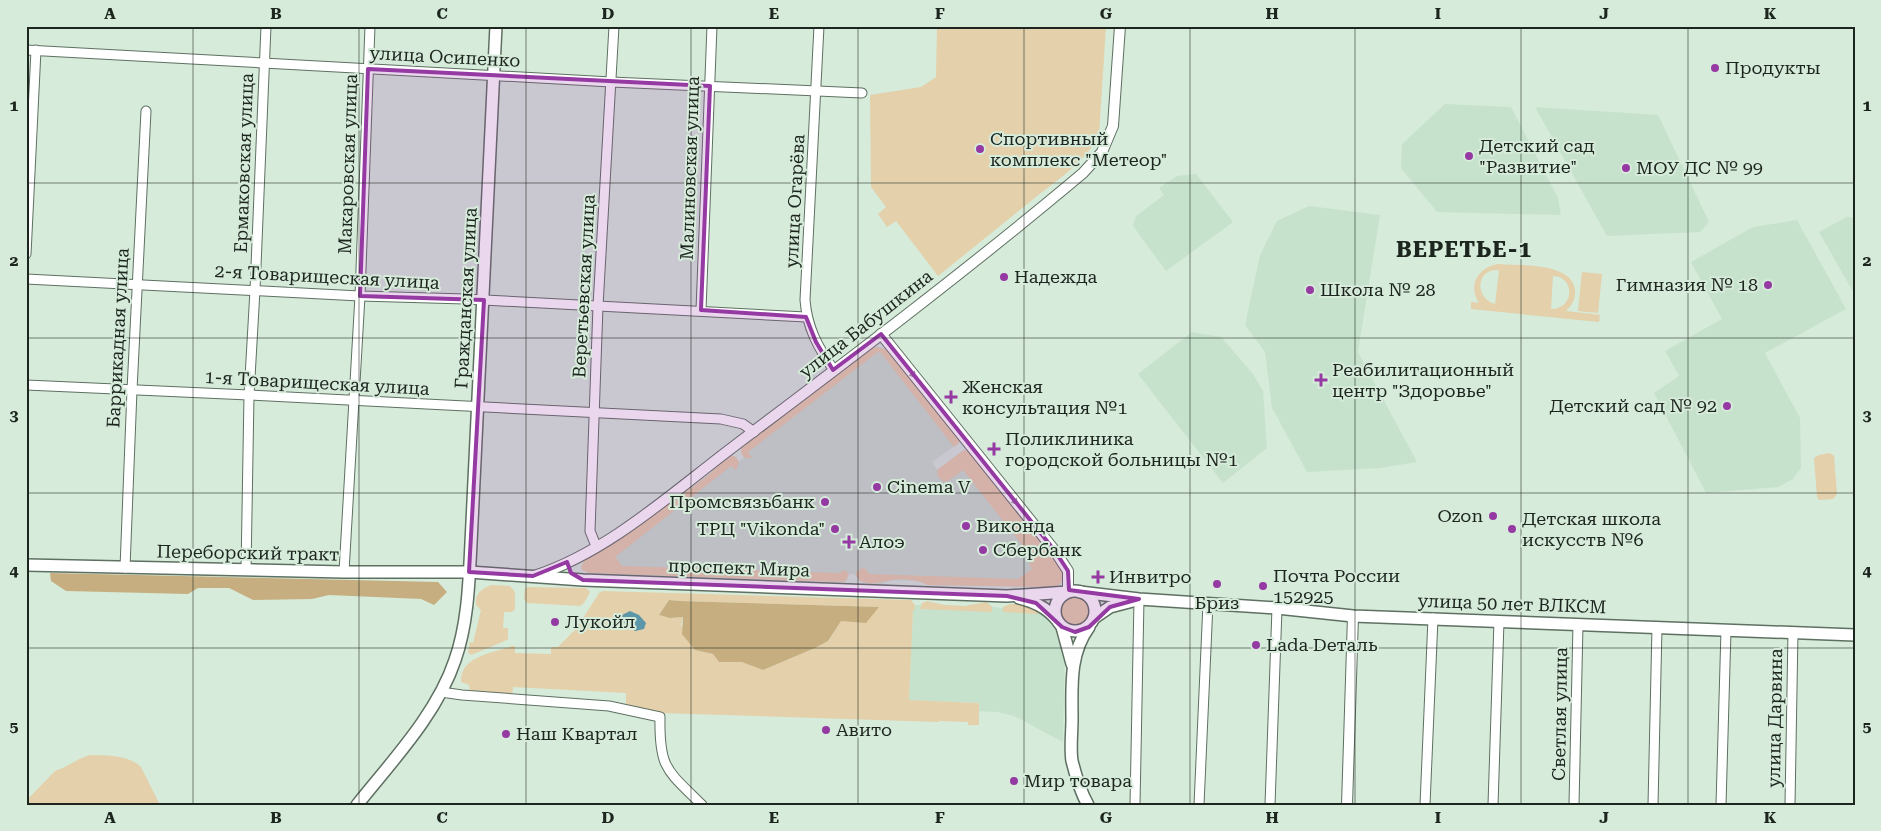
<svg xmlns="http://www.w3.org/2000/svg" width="1881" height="831" font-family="'Roboto Serif',serif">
	<rect width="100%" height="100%" fill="#d6ebda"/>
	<g fill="#c7e2cc">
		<path d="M1445,104L1511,107L1558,198L1561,215L1437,212L1401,168L1402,144Z"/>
		<path d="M1535,107L1658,115L1709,222L1700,232L1607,236Z"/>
		<path d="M1196,174L1233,222L1166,271L1133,226L1136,216L1164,195L1159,188L1177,176Z"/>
		<path d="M1309,206L1380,215L1358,352L1417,462L1380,468L1307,472L1272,408L1265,352L1245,325L1260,255L1277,221Z"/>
		<path d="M1847,217L1855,218V295L1819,232Z"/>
		<path d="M1797,220L1846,309L1765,353L1800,418L1801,468L1793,479L1778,487L1706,493L1654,393L1679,376L1665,351L1722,319L1691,262L1753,227Z"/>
		<path d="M1192,332L1221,337L1253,374L1263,391L1267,448L1223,483L1138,374Z"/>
		<path d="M877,347L884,348L959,443L932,462L937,470L964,450L1063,580L1059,585L1054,587L928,585L918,581L893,580L881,584L864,583L858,579L855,574H849L846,581L842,582L589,573L582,570L581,566L586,559L633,529L672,498L691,488L711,473L719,462L732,455L739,462L744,458L741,449Z"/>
		<path d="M927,601L944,605L965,606L986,602L993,607L1003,608L1010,604H1029L1044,614L1049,623L1059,633L1065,646L1063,742L1014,716L997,712L979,711V703L909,700L913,610H915V605H920Z"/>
	</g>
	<g fill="#e4d0aa" fill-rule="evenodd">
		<path d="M937,26H1106L1099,135C1085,163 1055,181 1031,201C1000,226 969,251 938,276L896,221L887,227L878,214L886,207L871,187L870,95L921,87L936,77Z"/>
		<path d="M1499,264C1520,266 1572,262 1575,290C1576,299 1572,305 1566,311L1600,315L1599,322L1471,309V302L1479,303C1467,285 1479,266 1499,264ZM1498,270L1499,271L1495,304C1474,298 1476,269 1498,270ZM1553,276C1575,276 1575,309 1551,309Z"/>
		<path d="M1582,272L1602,274L1598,313L1578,311Z"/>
		<path d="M877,347L887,350L960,439L959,443L954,447L881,353L878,352L748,452L752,458H745C741,454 740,451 742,446L871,348Z"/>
		<path d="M964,450L968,451L1062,568C1064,577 1064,584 1054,587L928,585C918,580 904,578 892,580C881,582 871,586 860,581L856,576V572L862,568L866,569L869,574L1018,579L1032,569L1029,564L1034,560L963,470L948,481L944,482L938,477L937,470Z"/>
		<path d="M1830,453L1834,456L1837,494L1833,499L1819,500L1817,497L1814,458L1819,455Z"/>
		<path d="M730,455L736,457L739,462L736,470L731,466L615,557L622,566L839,573L845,570L849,574L846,581L842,582L589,573L582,570L581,566L586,559L633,529L672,498L691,488L711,473L719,462Z"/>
		<path d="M491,585L510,586L515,592V609L512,612H504L503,628H508V639L505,641L471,655L468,652L470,642L473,643L481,610L476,605C475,594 481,589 491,585Z"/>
		<path d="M528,587L586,588L590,592L584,603L580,606L527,603L524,599L525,588Z"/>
		<path d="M603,591L911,600L915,605V610H913L909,700L979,703V725H968V722L939,721V722L660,713L626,704V693L513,687L512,697L473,693L470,691L469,685L461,682C460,656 493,653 512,646H515V653L551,654V647H558L576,629L599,593ZM669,600L680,601L879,607L841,621L828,641L815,648L763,670L742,661L719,662L713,654L695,650L681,625L683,617L670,618L659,615Z"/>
		<circle cx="1076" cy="611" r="18"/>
		<path d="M927,601L944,605L965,606L986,602L992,607V612L920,609L922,603Z"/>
		<path d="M1010,604H1029L1039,609L1038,614L1003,612V607Z"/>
		<path d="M90,755C106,755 129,755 141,767L160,805H26V801L55,771C68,767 76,759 90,755Z"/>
	</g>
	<g fill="#c6ae81">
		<path d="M50,573L438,582L447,592L434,605L421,599L329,595L312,599L253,600L229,588H198L188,594L66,591L51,581Z"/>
		<path d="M669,600L680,601L879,607L866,623L841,621L828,641L815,648L763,670L742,662H719L713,654L695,650L682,634L683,617L670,618L659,615Z"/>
	</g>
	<path fill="#5c96a9" d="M630,611L639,615L646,623L644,629L635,631L622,621V615Z"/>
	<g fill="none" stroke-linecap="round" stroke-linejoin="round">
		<defs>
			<g id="minor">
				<path d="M819,26L805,300C807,327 818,348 834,370"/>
				<path d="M26,50L611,82L862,93"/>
				<path d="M26,254L36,50"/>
				<path d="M26,279L360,296L465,299L806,317"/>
				<path d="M701,310L712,26"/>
				<path d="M26,385L249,395L721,419L743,424L754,432"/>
				<path d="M596,546L590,531L598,306L614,26"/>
				<path d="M125,568L132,390L146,111"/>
				<path d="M246,570L249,395L255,290L266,26"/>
				<path d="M344,572L360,296L370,26"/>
				<path d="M441,692L462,695L609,706L660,717C659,769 667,770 702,805"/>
				<path d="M1135,805L1139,599"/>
				<path d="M1199,805L1208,603"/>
				<path d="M1270,805L1277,608"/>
				<path d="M1425,805L1433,618"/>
				<path d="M1493,805L1499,621"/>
				<path d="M1574,805L1578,624"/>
				<path d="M1653,805L1657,627"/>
				<path d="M1721,805L1726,630"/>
				<path d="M1790,805L1793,632"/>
			</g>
			<g id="tertiary">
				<path d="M881,334L1055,551L1068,571V592"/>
				<path d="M534,576C608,552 672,493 733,447C851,358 970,268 1083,173L1102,152L1113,126L1120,26"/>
				<path d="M1347,805L1353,616"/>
			</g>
			<g id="secondary">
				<path d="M26,565L344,572H469L583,580L1007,596L1068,592"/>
				<circle cx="1075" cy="611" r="20"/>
				<path d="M1080,592L1139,599L1277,608L1353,616L1855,635"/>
				<path d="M1019,598C1034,602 1046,607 1056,619"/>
				<path d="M1094,618L1110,607L1133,601"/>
				<path d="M1062,627L1072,664"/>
				<path d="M357,805C392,761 437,714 455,660C468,623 469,582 471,543L496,26"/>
				<path d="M1088,805C1080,791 1076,777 1072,761C1070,748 1072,733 1072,719C1072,687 1069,654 1089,627"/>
			</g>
		</defs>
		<use href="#minor" stroke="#5e7062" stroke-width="11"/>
		<use href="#tertiary" stroke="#5e7062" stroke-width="12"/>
		<use href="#secondary" stroke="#5e7062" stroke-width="14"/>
		<use href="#minor" stroke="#fff" stroke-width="9"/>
		<use href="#tertiary" stroke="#fff" stroke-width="10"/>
		<use href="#secondary" stroke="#fff" stroke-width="11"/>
	</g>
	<defs><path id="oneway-solid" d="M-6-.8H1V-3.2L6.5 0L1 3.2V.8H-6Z" transform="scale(1.25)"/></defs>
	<g fill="#999d9a">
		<use href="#oneway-solid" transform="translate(911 372) rotate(51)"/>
		<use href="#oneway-solid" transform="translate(1013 499) rotate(51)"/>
	</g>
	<path fill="#9539a3" fill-opacity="0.2" stroke="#9539a3" stroke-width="4" stroke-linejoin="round" d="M368,69L710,86L701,310L806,317L816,342L833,370L881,334L1055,551L1068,571L1069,590L1139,599L1110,607L1089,627L1075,632L1062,627L1036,603L1007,596L583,580L571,573L567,562L533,576L469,572L484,300L360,296Z"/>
	<path fill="none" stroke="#1d251f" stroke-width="1" stroke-opacity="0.55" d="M193,26V805M359,26V805M526,26V805M691,26V805M858,26V805M1024,26V805M1190,26V805M1355,26V805M1521,26V805M1688,26V805M26,183H1855M26,338H1855M26,493H1855M26,648H1855"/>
	<g fill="#9539a3" stroke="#d6ebda" stroke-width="2">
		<circle cx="1715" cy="68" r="5"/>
		<circle cx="980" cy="149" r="5"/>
		<circle cx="1469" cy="156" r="5"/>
		<circle cx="1626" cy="168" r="5"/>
		<circle cx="1004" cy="277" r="5"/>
		<circle cx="1768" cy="285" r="5"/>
		<circle cx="1310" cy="290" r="5"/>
		<path d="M1318.5 372.5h5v5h5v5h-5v5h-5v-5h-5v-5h5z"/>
		<path d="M948.5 389.5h5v5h5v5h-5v5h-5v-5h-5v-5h5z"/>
		<circle cx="1727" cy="406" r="5"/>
		<path d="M991.5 441.5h5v5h5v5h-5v5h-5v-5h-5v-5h5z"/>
		<circle cx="877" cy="487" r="5"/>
		<circle cx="825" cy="502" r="5"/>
		<circle cx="1493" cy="516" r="5"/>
		<circle cx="966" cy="526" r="5"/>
		<circle cx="835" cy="529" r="5"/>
		<circle cx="1512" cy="529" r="5"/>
		<path d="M846.5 534.5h5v5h5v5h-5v5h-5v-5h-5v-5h5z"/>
		<circle cx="983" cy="550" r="5"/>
		<path d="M1095.5 569.5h5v5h5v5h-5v5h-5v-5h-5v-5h5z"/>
		<circle cx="1217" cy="584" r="5"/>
		<circle cx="1263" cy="586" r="5"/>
		<circle cx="555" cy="622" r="5"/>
		<circle cx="1256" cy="645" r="5"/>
		<circle cx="826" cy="730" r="5"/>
		<circle cx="506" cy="734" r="5"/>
		<circle cx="1014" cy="781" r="5"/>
	</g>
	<g text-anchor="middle" stroke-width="4" stroke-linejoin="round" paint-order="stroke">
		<g font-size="18" fill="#1d251f" stroke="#d6ebda">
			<text transform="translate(445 57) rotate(3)" y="6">улица Осипенко</text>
			<text transform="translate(244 163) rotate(-88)" y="6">Ермаковская улица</text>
			<text transform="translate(348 164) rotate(-88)" y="6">Макаровская улица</text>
			<text transform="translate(690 168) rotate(-88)" y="6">Малиновская улица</text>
			<text transform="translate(795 201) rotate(-87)" y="6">улица Огарёва</text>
			<text transform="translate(327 277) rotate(3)" y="6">2-я Товарищеская улица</text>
			<text transform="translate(584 286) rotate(-87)" y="6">Веретьевская улица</text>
			<text transform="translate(466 298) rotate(-87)" y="6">Гражданская улица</text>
			<text transform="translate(866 324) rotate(-38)" y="6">улица Бабушкина</text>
			<text transform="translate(118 338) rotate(-87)" y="6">Баррикадная улица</text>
			<text transform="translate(317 383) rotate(3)" y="6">1-я Товарищеская улица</text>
			<text transform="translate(248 553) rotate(1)" y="6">Переборский тракт</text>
			<text transform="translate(739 568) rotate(2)" y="6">проспект Мира</text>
			<text transform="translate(1512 604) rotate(2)" y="6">улица 50 лет ВЛКСМ</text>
			<text transform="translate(1560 714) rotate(-89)" y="6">Светлая улица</text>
			<text transform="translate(1775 718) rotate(-89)" y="6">улица Дарвина</text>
		</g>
		<g font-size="18" fill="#1d251f" stroke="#d6ebda" text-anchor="start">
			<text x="1725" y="74">Продукты</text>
			<text x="990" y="145">Спортивный<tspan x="990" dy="21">комплекс "Метеор"</tspan></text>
			<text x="1479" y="152">Детский сад<tspan x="1479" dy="21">"Развитие"</tspan></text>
			<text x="1636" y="174">МОУ ДС № 99</text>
			<text x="1014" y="283">Надежда</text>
			<text x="1758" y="291" text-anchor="end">Гимназия № 18</text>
			<text x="1320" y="296">Школа № 28</text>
			<text x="1332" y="376">Реабилитационный<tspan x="1332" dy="21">центр "Здоровье"</tspan></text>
			<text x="962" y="393">Женская<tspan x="962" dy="21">консультация №1</tspan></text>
			<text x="1717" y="412" text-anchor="end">Детский сад № 92</text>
			<text x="1005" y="445">Поликлиника<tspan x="1005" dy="21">городской больницы №1</tspan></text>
			<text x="887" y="493">Cinema V</text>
			<text x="815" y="508" text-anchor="end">Промсвязьбанк</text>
			<text x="1483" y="522" text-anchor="end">Ozon</text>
			<text x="1522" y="525">Детская школа<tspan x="1522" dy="21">искусств №6</tspan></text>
			<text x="976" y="532">Виконда</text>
			<text x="825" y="535" text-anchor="end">ТРЦ "Vikonda"</text>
			<text x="859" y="548">Алоэ</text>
			<text x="993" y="556">Сбербанк</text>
			<text x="1273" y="582">Почта России<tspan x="1273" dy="21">152925</tspan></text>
			<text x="1109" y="583">Инвитро</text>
			<text x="1217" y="609" text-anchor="middle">Бриз</text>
			<text x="565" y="628">Лукойл</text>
			<text x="1266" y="651">Lada Dеталь</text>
			<text x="836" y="736">Авито</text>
			<text x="516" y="740">Наш Квартал</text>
			<text x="1024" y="787">Мир товара</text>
		</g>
		<g font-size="22" font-weight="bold" letter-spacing="1" fill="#1d251f" stroke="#d6ebda">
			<text x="1464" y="257">ВЕРЕТЬЕ-1</text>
		</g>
	</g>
	<rect width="1881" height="831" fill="none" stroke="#d6ebda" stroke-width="55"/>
	<rect x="28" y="28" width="1826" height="776" fill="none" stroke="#1d251f" stroke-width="2"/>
	<g font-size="16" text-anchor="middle" font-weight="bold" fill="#1d251f">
		<text x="110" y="19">A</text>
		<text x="276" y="19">B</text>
		<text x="442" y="19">C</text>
		<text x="608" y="19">D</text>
		<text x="774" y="19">E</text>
		<text x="940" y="19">F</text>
		<text x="1106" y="19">G</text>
		<text x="1272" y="19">H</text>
		<text x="1438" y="19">I</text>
		<text x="1604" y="19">J</text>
		<text x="1770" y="19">K</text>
		<text x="14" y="111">1</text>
		<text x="1867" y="111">1</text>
		<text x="14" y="266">2</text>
		<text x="1867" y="266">2</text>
		<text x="14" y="421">3</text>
		<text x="1867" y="421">3</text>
		<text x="14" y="576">4</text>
		<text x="1867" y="576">4</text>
		<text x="14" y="732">5</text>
		<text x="1867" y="732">5</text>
		<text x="110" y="823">A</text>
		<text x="276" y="823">B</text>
		<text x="442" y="823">C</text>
		<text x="608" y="823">D</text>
		<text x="774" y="823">E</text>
		<text x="940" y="823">F</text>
		<text x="1106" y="823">G</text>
		<text x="1272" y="823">H</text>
		<text x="1438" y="823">I</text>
		<text x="1604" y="823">J</text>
		<text x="1770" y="823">K</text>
	</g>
</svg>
